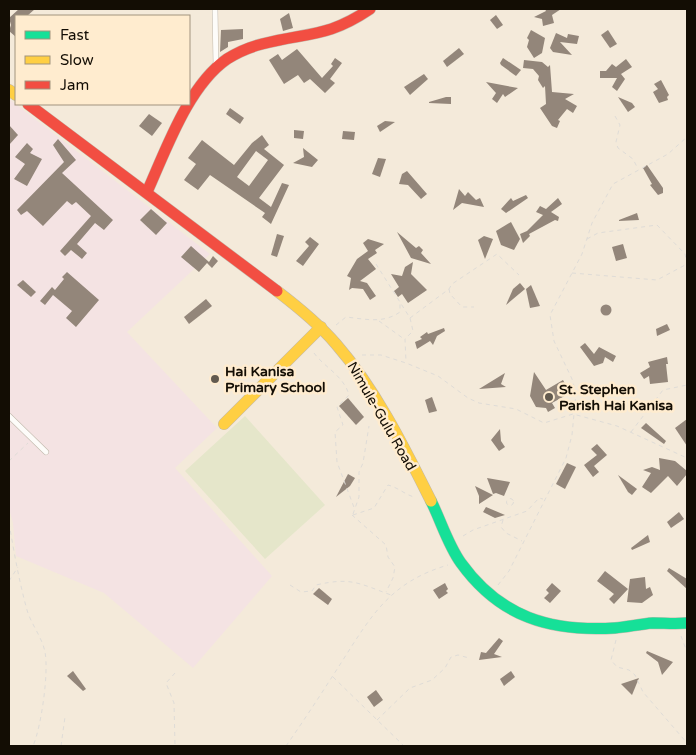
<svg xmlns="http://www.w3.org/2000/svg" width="696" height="755" font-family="'Varela Round',sans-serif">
	<rect width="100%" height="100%" fill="#f4eada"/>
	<path fill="#f4e3e3" d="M9,99L210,254L127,332L217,428L175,468L272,576L193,668L104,593L16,556L13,523L9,509Z"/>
	<path fill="#e5e6ca" d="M245,416L325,505L265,559L185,471Z"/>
	<g fill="#93867a" fill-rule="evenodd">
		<path d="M19,9H35L27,16H16V37L9,31L11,25L9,18Z"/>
		<path d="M545,9H561L552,15L554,23L543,26L542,19L534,17L546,11Z"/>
		<path d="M289,13L293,28L283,31L280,19Z"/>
		<path d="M496,15L503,25L497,29L490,20Z"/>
		<path d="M243,29V39L228,42V47L220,52L221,30Z"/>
		<path d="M531,30L545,38L542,53L534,58L527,47L529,40L527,38Z"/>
		<path d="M608,30L617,44L610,48L601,35Z"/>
		<path d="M556,33L567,38L568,34L579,36L577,44L560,42L572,55L553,52L550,48Z"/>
		<path d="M459,48L464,54L447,67L443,61Z"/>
		<path d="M297,49L322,78L333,66L331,64L335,58L342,63L330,79L335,83L325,93L310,79L304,83L298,75L284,84L269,60L278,54L282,60Z"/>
		<path d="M503,58L521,70L516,76L501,65L500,63Z"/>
		<path d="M626,59L632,67L621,74L625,79L617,91L612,87L617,78H600V71H606L612,64L616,67Z"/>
		<path d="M524,60L542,62L548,67L550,65L552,92L574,94L565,99L577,106L573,113L567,109L558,120L560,121L557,128L552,126L540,108L546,104L545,86L543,88L538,80L539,76L533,69L523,68Z"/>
		<path d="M424,74L428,79L410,95L404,87Z"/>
		<path d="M661,80L669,95L667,97L668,100L659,103L653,92L658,89L654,84Z"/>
		<path d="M486,82L518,88L505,97L503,94L497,103L492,99L496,93Z"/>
		<path d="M446,97H451V104L429,103V102Z"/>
		<path d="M618,97L632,103L635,107L628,112Z"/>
		<path d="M230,108L244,118L240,124L226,114Z"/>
		<path d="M149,114L162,123L152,136L139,126Z"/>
		<path d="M385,121L395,122L380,132L377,126Z"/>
		<path d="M9,125L18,135L9,145Z"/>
		<path d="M294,130L304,131L303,139L294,138Z"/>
		<path d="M343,131L355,132L354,140L342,139Z"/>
		<path d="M262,135L269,145L264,149L284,165L259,198L271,207L282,183L289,185L271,224L262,217L265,213L210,175L198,190L184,180L196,164L188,158L202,140L234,165L252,143ZM256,151L268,160L249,186L237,177Z"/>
		<path d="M58,139L76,160L62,173L113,220L104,230L95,223L77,244L87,253L82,259L71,250L65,256L60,251L91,216L76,202L72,205L67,201L43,226L27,211L21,215L17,210L64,162L53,145Z"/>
		<path d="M27,143L33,149L30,153L42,159L27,186L14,179L25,164L15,157Z"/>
		<path d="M303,148L318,160L312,167L293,163L304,157Z"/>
		<path d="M378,158L386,159L380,177L372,174Z"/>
		<path d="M647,165L663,188V193L658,195L650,185L652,184L643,168Z"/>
		<path d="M407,171L427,194L421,199L408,185L399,184L402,174Z"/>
		<path d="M459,189L465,196L468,192L476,200L480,198L484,207L462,203L453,210Z"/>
		<path d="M526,195L528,198L506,213L501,209L511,198L513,201Z"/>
		<path d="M558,198L562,204L551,212L559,217L558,221L555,220L529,234L530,236L523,243L520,234L527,231L543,215L536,212L540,206L546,209Z"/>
		<path d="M151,209L167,223L156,235L140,220Z"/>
		<path d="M637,213L639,220L619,221V220Z"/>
		<path d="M511,222L520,239L514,250L501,245L496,231Z"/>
		<path d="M397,232L416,248L419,246L423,250L421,253L431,264L411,258Z"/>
		<path d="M277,234L284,236L277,257L271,255Z"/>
		<path d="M484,236L493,239L485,259L478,240Z"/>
		<path d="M310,237L319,244L303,266L296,261L309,246L305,242Z"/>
		<path d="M368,239L384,244L375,250L377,253L368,259L376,269L360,281L367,283L376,296L370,300L363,289L352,288L349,290L351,278L347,276L357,259L368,251L363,243Z"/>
		<path d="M623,244L627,258L616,261L612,247Z"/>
		<path d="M191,246L209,262L213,256L218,261L212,268L207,263L199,272L181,257Z"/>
		<path d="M413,262L411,274L427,290L408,303L402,294L398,297L394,291L399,287L391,274L402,276L405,267Z"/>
		<path d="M67,272L99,300L76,327L66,318L72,311L53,295L45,305L40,301L52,287L55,290L64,279L62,277Z"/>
		<path d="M23,280L36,292L31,297L17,285Z"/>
		<path d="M520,283L525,289L506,305L513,289Z"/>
		<path d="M531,285L540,306L530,308L526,289Z"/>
		<path d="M206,299L212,306L189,324L184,317Z"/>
		<circle cx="606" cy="310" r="5.5"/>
		<path d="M667,324L670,330L657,336L656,329Z"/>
		<path d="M444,328L445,331L437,336L433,345L430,341L417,349L415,342L422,339L420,337L427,332L428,334Z"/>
		<path d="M585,343L594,354L599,347L616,356L613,362L605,357L603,363L594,366L580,347Z"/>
		<path d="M667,357L668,364H666L668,382L650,384L649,376L644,379L640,373L650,367L648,362Z"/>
		<path d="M534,372L546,390L563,380L570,393L552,403L555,408L548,412L546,408L536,407L530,396Z"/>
		<path d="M505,373L501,384L506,387L479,389Z"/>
		<path d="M432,397L437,411L429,413L425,400Z"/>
		<path d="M348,398L364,417L356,425L339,406Z"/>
		<path d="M687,419V446L675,428Z"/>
		<path d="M646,423L666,441L664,444L641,428Z"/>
		<path d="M500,429L501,441L505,447L499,451L491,440Z"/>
		<path d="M597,444L607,455L594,466L599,472L593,477L584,465L597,455L591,449Z"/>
		<path d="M659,458L675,461L687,471V474L677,486L668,476L651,493L642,487L651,473L643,470L652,467L660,470Z"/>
		<path d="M567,463L576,467L565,489L556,484Z"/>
		<path d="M348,474L355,478L350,486L336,497Z"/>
		<path d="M618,475L637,489L632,495L628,492Z"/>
		<path d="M487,478L510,482L504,496L496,493L493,494Z"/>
		<path d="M475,486L493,495L479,504V496Z"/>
		<path d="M486,507L505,515L495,518L483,512Z"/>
		<path d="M679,512L684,519L671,528L667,522Z"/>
		<path d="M648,535L650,542L632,550L631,548Z"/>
		<path d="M669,568L687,579V589L667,571Z"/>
		<path d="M605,571L628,589L614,604L609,599L614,594L597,581Z"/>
		<path d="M645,577L646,589L650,587L653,595L642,603L627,602L630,579Z"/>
		<path d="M445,583L448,589L446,591L448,593L439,599L433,590Z"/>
		<path d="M552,583L561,591L550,603L544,598L549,593L546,590Z"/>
		<path d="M319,588L332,599L328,605L313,594Z"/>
		<path d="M499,638L503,641L494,654L502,657L479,660L481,652L486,653Z"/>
		<path d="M647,651L673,662L662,675L658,662L646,653Z"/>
		<path d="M73,671L86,689L83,691L67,676Z"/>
		<path d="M511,671L515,677L504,686L500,679Z"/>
		<path d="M639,678L632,695L621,684Z"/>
		<path d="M376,690L383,700L374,707L367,697Z"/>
	</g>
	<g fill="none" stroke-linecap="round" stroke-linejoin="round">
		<defs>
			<g id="lane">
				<path d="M215,9L216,66"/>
				<path d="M9,416L46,452"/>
			</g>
			<path id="fast" d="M431,501C441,521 448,545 461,563C500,617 550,632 615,628C627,627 640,624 653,623C664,623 676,624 687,623"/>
			<g id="slow">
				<path d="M9,90L16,95"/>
				<path d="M277,291C298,307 319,324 336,344C376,390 404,447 431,501"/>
				<path d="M224,424L321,327"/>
			</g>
			<g id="jam">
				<path d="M28,104L277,291"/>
				<path d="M147,192C166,150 188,86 227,59C238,52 250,47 262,44C308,32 327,38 370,9"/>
			</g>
		</defs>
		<use href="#lane" stroke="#c1b9ac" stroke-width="6"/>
		<use href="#fast" stroke="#c1b9ac" stroke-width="12"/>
		<use href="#slow" stroke="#c1b9ac" stroke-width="12"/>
		<use href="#jam" stroke="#c1b9ac" stroke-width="12"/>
		<g stroke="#dfdcd7" stroke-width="1" stroke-dasharray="4 4" stroke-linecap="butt">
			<path d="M615,116L620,125L616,142L618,148L633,159L638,169"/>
			<path d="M587,239L598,233L657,225L685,254L687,263"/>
			<path d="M376,264L410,318L413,331L405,339L406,362"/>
			<path d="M572,273L657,280L687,264"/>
			<path d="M449,289L450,294L462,307H474"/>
			<path d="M410,318L449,289L452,284L497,254L519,275"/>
			<path d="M379,321L404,339"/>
			<path d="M336,325L346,317C365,319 383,324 400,312V303"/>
			<path d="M314,353C324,367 344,376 349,395L337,407L343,425L335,432L337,462L355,510"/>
			<path d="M362,355H381L406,363L438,376L468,398L479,403L516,409L544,423L573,414L617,426L687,458"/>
			<path d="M631,432L663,390L687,385"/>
			<path d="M9,461L28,443"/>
			<circle cx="510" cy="502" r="3.5"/>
			<path d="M353,514L359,497V472L363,463L369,426"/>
			<path d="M352,515L386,545L388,557L395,567L393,578L386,592"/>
			<path d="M353,515L374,508L388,485C399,488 404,494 414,497"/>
			<path d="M503,520L501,527L506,533L522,541"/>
			<path d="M9,523C14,552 19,581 27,610C31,624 42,637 45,652C49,673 41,728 33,746"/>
			<path d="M463,536L473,530L527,511L539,498L543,499"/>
			<path d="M9,581L18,567"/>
			<path d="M290,585L301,592L312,591L316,585C351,577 358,583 391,595"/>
			<path d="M498,585L509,571L566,458L572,435L576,393L572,379L554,341L550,315L582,254L592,223L613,184L668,154L687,137"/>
			<path d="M681,636L687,652"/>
			<path d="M616,640L611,660L617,667L629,670L635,675L643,692L687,743"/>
			<path d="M175,673L166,683L174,703L175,746"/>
			<path d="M333,677L404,746"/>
			<path d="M377,720L410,688L432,680L445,668L451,657L458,655L469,658"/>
			<path d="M61,746L65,717"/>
			<path d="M286,746C305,719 323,691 341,663C371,616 390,582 448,565"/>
		</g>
		<use href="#lane" stroke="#fdfcf9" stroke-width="5"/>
		<use href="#fast" stroke="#16e098" stroke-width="11"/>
		<use href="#slow" stroke="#ffcf43" stroke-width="11"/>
		<use href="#jam" stroke="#f24e42" stroke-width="11"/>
	</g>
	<g fill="#625a4f" stroke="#ffeccf" stroke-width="2">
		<circle cx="215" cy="379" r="5"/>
		<circle cx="549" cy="397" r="5"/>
	</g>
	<g text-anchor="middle" stroke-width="5" stroke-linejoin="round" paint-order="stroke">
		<g font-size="14" font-weight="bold" fill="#130d04" stroke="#ffeccf" text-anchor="start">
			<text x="225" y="376">Hai Kanisa<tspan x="225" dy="16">Primary School</tspan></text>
			<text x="559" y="394">St. Stephen<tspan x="559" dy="16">Parish Hai Kanisa</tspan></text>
		</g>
		<g font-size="14" fill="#130d04" stroke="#ffeccf">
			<text transform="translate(382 416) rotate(60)" y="5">Nimule-Gulu Road</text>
		</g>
	</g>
	<rect width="696" height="755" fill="none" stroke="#130d04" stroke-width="20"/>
	<rect x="15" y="15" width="175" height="90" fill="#ffeccf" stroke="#a1937e"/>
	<rect x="25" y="31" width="25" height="8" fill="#16e098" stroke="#a1937e"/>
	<text x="60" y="40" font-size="15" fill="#130d04">Fast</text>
	<rect x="25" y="56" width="25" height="8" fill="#ffcf43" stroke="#a1937e"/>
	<text x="60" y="65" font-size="15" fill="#130d04">Slow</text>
	<rect x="25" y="81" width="25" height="8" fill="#f24e42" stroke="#a1937e"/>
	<text x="60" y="90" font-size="15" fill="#130d04">Jam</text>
</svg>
